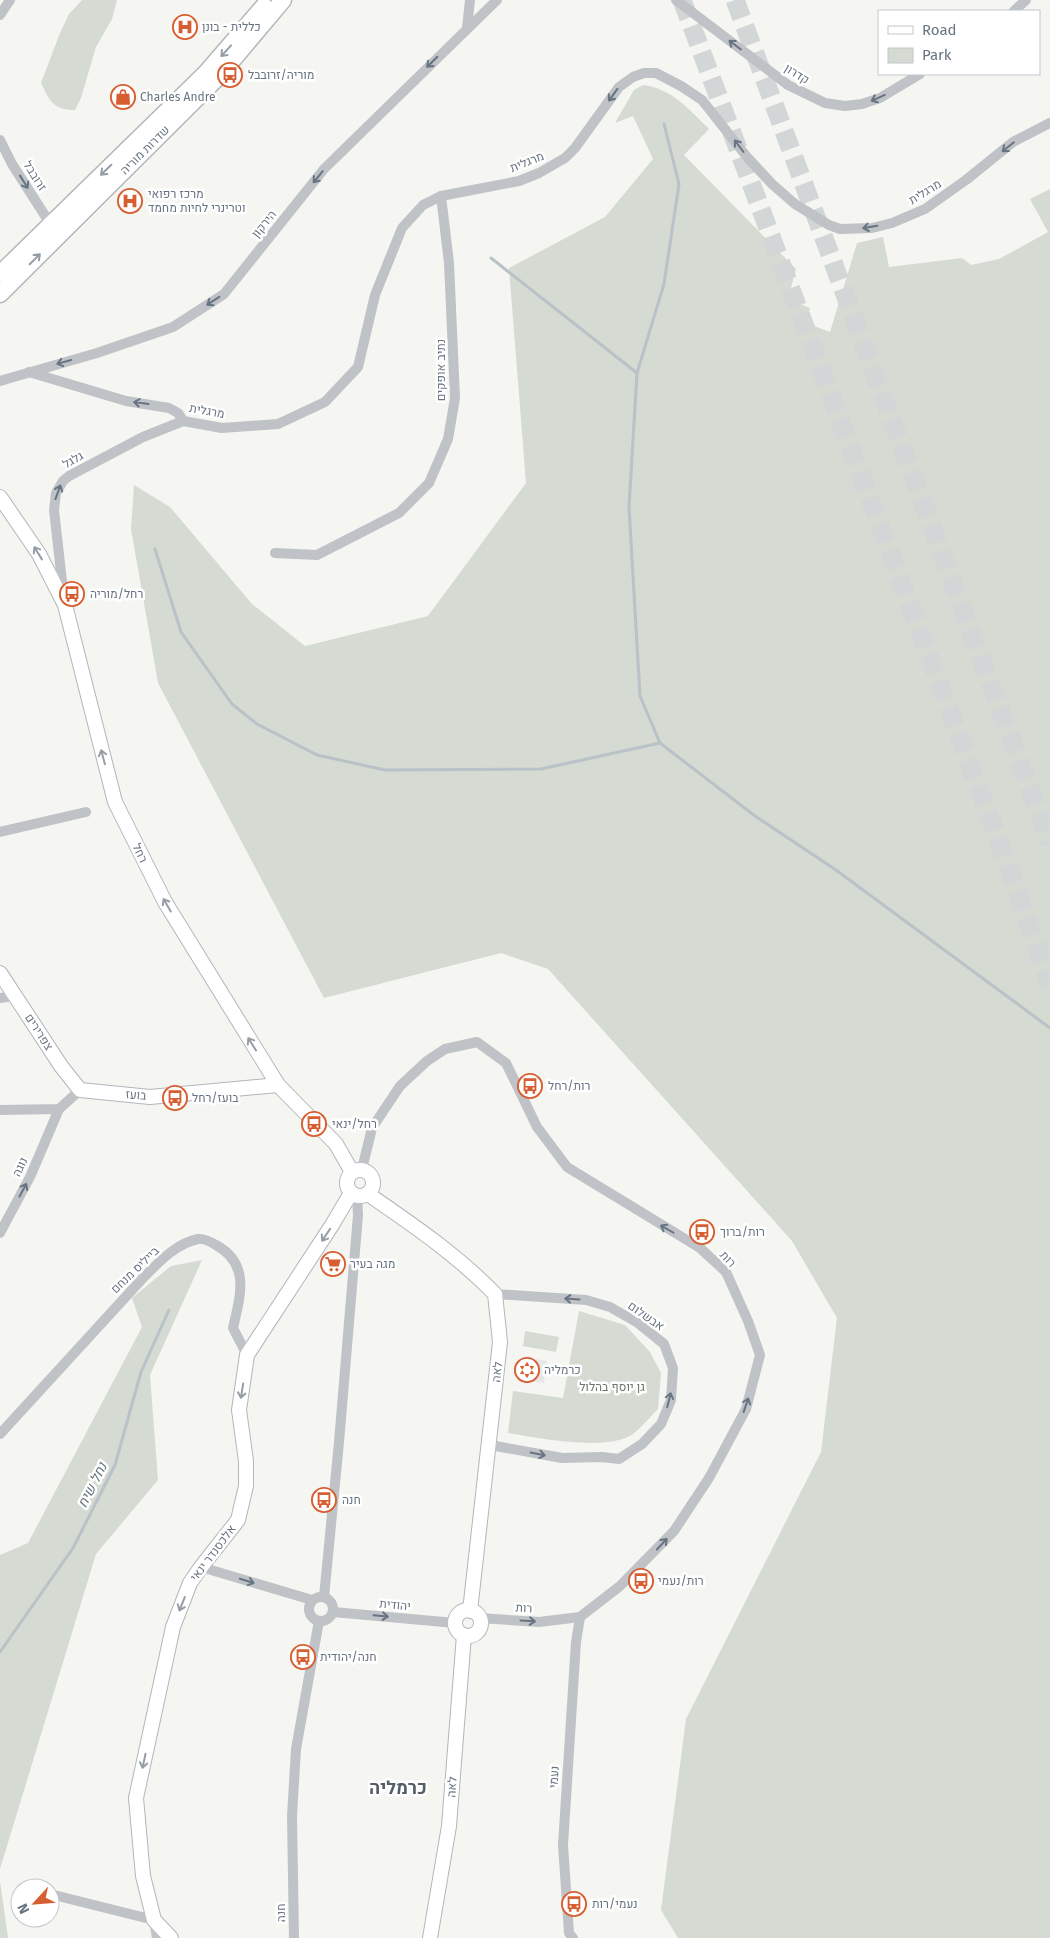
<svg xmlns="http://www.w3.org/2000/svg" width="1050" height="1938" font-family="'Fira Sans',Heebo,sans-serif">
	<rect width="100%" height="100%" fill="#f5f6f2"/>
	<path fill="#e6e7e6" d="M535,1359L547,1361L544,1383L531,1381Z"/>
	<g fill="#d5dad2">
		<path d="M82,0H117L112,19L96,47L81,98L75,110C53,110 50,101 41,83L60,33L69,14Z"/>
		<path d="M643,85C671,88 690,110 709,129L684,155L796,269L788,299L810,308L806,323L830,332L857,243L883,237L889,267L962,258L971,265L999,259L1048,232L1030,199L1050,189V1938H678L661,1910L686,1719L821,1452L837,1318L792,1241L548,969L501,953L324,998L158,683L131,529L134,485L170,507L252,604L305,646L428,616L526,483L509,268L605,217L653,159L633,116L615,123L634,90Z"/>
		<path d="M202,1260L150,1375L158,1480L96,1554L0,1869V1555L28,1543L142,1327L132,1298L171,1266Z"/>
		<path d="M579,1311L625,1325L650,1352L661,1373L658,1409C650,1417 642,1427 633,1434C607,1452 539,1438 508,1433L513,1391L563,1398Z"/>
		<path d="M525,1331L559,1337L556,1352L523,1346Z"/>
		<path d="M0,1881L8,1938H0Z"/>
	</g>
	<g fill="none" stroke-linecap="round" stroke-linejoin="round">
		<g stroke="#b8c2c7" stroke-width="3">
			<path d="M664,124L679,184L664,284L637,373L629,507L640,696L660,743L755,816L836,870L1050,1028"/>
			<path d="M491,258L637,373"/>
			<path d="M155,549L181,632L232,704L257,724L317,755L385,770L541,769L660,743"/>
			<path d="M0,1652L73,1548L115,1465L141,1372L169,1310"/>
		</g>
		<g stroke="#d2d6d6" stroke-width="19" stroke-dasharray="19 9" stroke-linecap="butt">
			<path d="M682,0L1004,855L1050,984"/>
			<path d="M735,0L1050,843"/>
		</g>
		<defs>
			<g id="secondary">
				<path d="M0,497L39,554L65,605L115,802L165,902L278,1085L336,1144L352,1172"/>
				<path d="M0,973L61,1066L80,1090L150,1097L278,1085"/>
				<circle cx="360" cy="1183" r="13"/>
				<path d="M368,1194C413,1225 457,1255 495,1294L500,1342L470,1611"/>
				<circle cx="468" cy="1623" r="13"/>
				<path d="M171,1938L154,1920L143,1876L136,1798L173,1627L190,1583L201,1567L238,1520L246,1486V1461L239,1410L247,1355L332,1225L351,1193"/>
				<path d="M430,1938L449,1826L464,1635"/>
			</g>
			<g id="primary">
				<path d="M0,274L206,73L264,6"/>
				<path d="M0,294L219,76L283,0"/>
			</g>
		</defs>
		<use href="#secondary" stroke="#b2b6ba" stroke-width="16"/>
		<use href="#primary" stroke="#b3b6ba" stroke-width="19"/>
		<g stroke="#bfc2c6" stroke-width="10">
			<path d="M676,0L788,85L825,103L845,106L862,104L880,98L920,74"/>
			<path d="M1014,11L1026,0"/>
			<path d="M0,15L10,0"/>
			<path d="M467,28L470,0"/>
			<path d="M0,140L12,164L51,225"/>
			<path d="M29,372L126,401L169,408L178,413L183,421"/>
			<path d="M0,381L97,353L173,327L224,294L324,169L497,0"/>
			<path d="M183,421L222,428L278,424L325,402L358,367L375,295L402,228L423,205L441,196L519,181L539,173L565,158L575,148L619,87L633,77L644,73H656L681,86L702,100L747,157L772,184L795,204L829,225L840,229L872,228L892,223L925,209L966,180L1013,142L1050,123"/>
			<path d="M275,553L317,555L399,513L429,483L448,439L455,398L449,263L441,196"/>
			<path d="M64,599L54,510L56,493L63,481L69,476L143,437L183,421"/>
			<path d="M0,832L86,812"/>
			<path d="M0,998L15,996"/>
			<path d="M0,1110L59,1109L80,1090"/>
			<path d="M362,1169L372,1128L400,1086L427,1061L445,1049L477,1042L506,1063L537,1127L567,1167L700,1248L726,1272L748,1321L760,1355L746,1409L709,1478L674,1531L620,1586L580,1617L539,1622L479,1618"/>
			<path d="M0,1233L30,1177L59,1109"/>
			<path d="M0,1434L142,1279C157,1264 176,1243 198,1239C204,1238 211,1242 216,1245C251,1264 240,1297 233,1328L247,1355"/>
			<path d="M490,1445L562,1458L602,1457L619,1459L642,1444L661,1424L671,1400L673,1368L664,1344L638,1323L610,1307L586,1300L495,1294"/>
			<path d="M201,1567L312,1600"/>
			<circle cx="321" cy="1609" r="12"/>
			<path d="M324,1597L339,1442L358,1215L357,1196"/>
			<path d="M333,1612L455,1623"/>
			<path d="M50,1894L154,1920L157,1938"/>
			<path d="M294,1938L292,1816L296,1749L319,1621"/>
			<path d="M573,1938L569,1933L563,1845L576,1642L580,1617"/>
		</g>
		<use href="#secondary" stroke="#fff" stroke-width="14"/>
		<use href="#primary" stroke="#fff" stroke-width="16"/>
	</g>
	<defs><path id="oneway-shaft" d="M-6 0H5M1.5-3L5.5 0L1.5 3" fill="none" stroke-width="1.6" stroke-linecap="round" stroke-linejoin="round" transform="scale(1.25)"/></defs>
	<g stroke="#677481">
		<use href="#oneway-shaft" transform="translate(735 45) rotate(-143)"/>
		<use href="#oneway-shaft" transform="translate(432 62) rotate(135)"/>
		<use href="#oneway-shaft" transform="translate(613 95) rotate(126)"/>
		<use href="#oneway-shaft" transform="translate(878 98) rotate(156)"/>
		<use href="#oneway-shaft" transform="translate(739 146) rotate(-127)"/>
		<use href="#oneway-shaft" transform="translate(1008 147) rotate(141)"/>
		<use href="#oneway-shaft" transform="translate(318 177) rotate(129)"/>
		<use href="#oneway-shaft" transform="translate(24 182) rotate(58)"/>
		<use href="#oneway-shaft" transform="translate(870 227) rotate(171)"/>
		<use href="#oneway-shaft" transform="translate(213 301) rotate(147)"/>
		<use href="#oneway-shaft" transform="translate(64 362) rotate(165)"/>
		<use href="#oneway-shaft" transform="translate(141 403) rotate(-172)"/>
		<use href="#oneway-shaft" transform="translate(58 492) rotate(-70)"/>
		<use href="#oneway-shaft" transform="translate(23 1190) rotate(-62)"/>
		<use href="#oneway-shaft" transform="translate(667 1229) rotate(-150)"/>
		<use href="#oneway-shaft" transform="translate(572 1299) rotate(-176)"/>
		<use href="#oneway-shaft" transform="translate(669 1400) rotate(-76)"/>
		<use href="#oneway-shaft" transform="translate(746 1405) rotate(-71)"/>
		<use href="#oneway-shaft" transform="translate(538 1454) rotate(11)"/>
		<use href="#oneway-shaft" transform="translate(662 1544) rotate(-47)"/>
		<use href="#oneway-shaft" transform="translate(247 1581) rotate(17)"/>
		<use href="#oneway-shaft" transform="translate(381 1616) rotate(5)"/>
		<use href="#oneway-shaft" transform="translate(528 1621) rotate(3)"/>
	</g>
	<g stroke="#959ea7">
		<use href="#oneway-shaft" transform="translate(226 51) rotate(132)"/>
		<use href="#oneway-shaft" transform="translate(106 170) rotate(136)"/>
		<use href="#oneway-shaft" transform="translate(35 259) rotate(-45)"/>
		<use href="#oneway-shaft" transform="translate(38 553) rotate(-122)"/>
		<use href="#oneway-shaft" transform="translate(103 757) rotate(-105)"/>
		<use href="#oneway-shaft" transform="translate(167 905) rotate(-120)"/>
		<use href="#oneway-shaft" transform="translate(252 1044) rotate(-122)"/>
		<use href="#oneway-shaft" transform="translate(326 1235) rotate(124)"/>
		<use href="#oneway-shaft" transform="translate(242 1391) rotate(99)"/>
		<use href="#oneway-shaft" transform="translate(182 1604) rotate(112)"/>
		<use href="#oneway-shaft" transform="translate(144 1761) rotate(102)"/>
	</g>
	<defs>
		<symbol id="hospital-ring" viewBox="-11 -11 22 22"><circle r="9.5" fill="#fff" stroke="#d75e31" stroke-width="1.5"/><path d="M-5-5h3v3.5h4V-5h3V5h-3V1.5h-4V5h-3Z" fill="#d75e31"/></symbol>
		<symbol id="bus-ring" viewBox="-11 -11 22 22"><circle r="9.5" fill="#fff" stroke="#d75e31" stroke-width="1.5"/><path d="M-5-6H5V4H4V6H2V4H-2V6H-4V4H-5ZM-3.5-4V0h7V-4ZM-3.5 1.2v1.5H-2V1.2ZM2 1.2v1.5H3.5V1.2Z" fill="#d75e31"/></symbol>
		<symbol id="shop-ring" viewBox="-11 -11 22 22"><circle r="9.5" fill="#fff" stroke="#d75e31" stroke-width="1.5"/><path d="M-5-2.5h2.3a2.7 3.5 0 0 1 5.4 0H5L5.5 6h-11ZM-1.5-2.5h3a1.5 2.3 0 0 0-3 0Z" fill="#d75e31"/></symbol>
		<symbol id="supermarket-ring" viewBox="-11 -11 22 22"><circle r="9.5" fill="#fff" stroke="#d75e31" stroke-width="1.5"/><path d="M-6-5.5h2.5l.6 2H6L4.5 2H-2.5L-4.4-4H-6ZM-1.5 3.2a1.3 1.3 0 1 0 .1 0ZM3 3.2a1.3 1.3 0 1 0 .1 0Z" fill="#d75e31"/></symbol>
		<symbol id="synagogue-ring" viewBox="-11 -11 22 22"><circle r="9.5" fill="#fff" stroke="#d75e31" stroke-width="1.5"/><path d="M0-6.5L5.6 3.2H-5.6ZM0 6.5L5.6-3.2H-5.6Z" fill="#d75e31"/></symbol>
	</defs>
	<g fill-rule="evenodd">
		<use href="#hospital-ring" x="171" y="13" width="28" height="28"/>
		<use href="#bus-ring" x="216" y="61" width="28" height="28"/>
		<use href="#shop-ring" x="109" y="83" width="28" height="28"/>
		<use href="#hospital-ring" x="116" y="187" width="28" height="28"/>
		<use href="#bus-ring" x="58" y="580" width="28" height="28"/>
		<use href="#bus-ring" x="516" y="1072" width="28" height="28"/>
		<use href="#bus-ring" x="161" y="1084" width="28" height="28"/>
		<use href="#bus-ring" x="300" y="1110" width="28" height="28"/>
		<use href="#bus-ring" x="688" y="1218" width="28" height="28"/>
		<use href="#supermarket-ring" x="319" y="1250" width="28" height="28"/>
		<use href="#synagogue-ring" x="513" y="1356" width="28" height="28"/>
		<use href="#bus-ring" x="310" y="1486" width="28" height="28"/>
		<use href="#bus-ring" x="627" y="1567" width="28" height="28"/>
		<use href="#bus-ring" x="289" y="1643" width="28" height="28"/>
		<use href="#bus-ring" x="560" y="1890" width="28" height="28"/>
	</g>
	<g text-anchor="middle" stroke-width="5" stroke-linejoin="round" paint-order="stroke">
		<g font-size="12" fill="#677481" stroke="#fff" text-anchor="start">
			<text x="202" y="31">כללית - בונן</text>
			<text x="248" y="79">מוריה/זרובבל</text>
			<text x="140" y="101">Charles Andre</text>
			<text x="148" y="198">מרכז רפואי<tspan x="148" dy="14">וטרינרי לחיות מחמד</tspan></text>
			<text x="90" y="598">רחל/מוריה</text>
			<text x="548" y="1090">רות/רחל</text>
			<text x="192" y="1102">בועז/רחל</text>
			<text x="332" y="1128">רחל/ינאי</text>
			<text x="720" y="1236">רות/ברוך</text>
			<text x="350" y="1268">מגה בעיר</text>
			<text x="544" y="1374">כרמליה</text>
			<text x="342" y="1504">חנה</text>
			<text x="658" y="1585">רות/נעמי</text>
			<text x="320" y="1661">חנה/יהודית</text>
			<text x="592" y="1908">נעמי/רות</text>
		</g>
		<g font-size="12" fill="#677481" stroke="#fff">
			<text transform="translate(797 74) rotate(32)" y="4">קדרון</text>
			<text transform="translate(145 150) rotate(-45)" y="4">שדרות מוריה</text>
			<text transform="translate(527 162) rotate(-22)" y="4">מרגלית</text>
			<text transform="translate(35 176) rotate(58)" y="4">זרובבל</text>
			<text transform="translate(925 192) rotate(-32)" y="4">מרגלית</text>
			<text transform="translate(264 224) rotate(-51)" y="4">הירקון</text>
			<text transform="translate(441 370) rotate(-90)" y="4">נתיב אופקים</text>
			<text transform="translate(207 411) rotate(10)" y="4">מרגלית</text>
			<text transform="translate(73 460) rotate(-30)" y="4">גלגל</text>
			<text transform="translate(140 853) rotate(64)" y="4">רחל</text>
			<text transform="translate(39 1032) rotate(57)" y="4">צפרירים</text>
			<text transform="translate(136 1095) rotate(5)" y="4">בועז</text>
			<text transform="translate(20 1167) rotate(-65)" y="4">נוגה</text>
			<text transform="translate(728 1259) rotate(48)" y="4">רות</text>
			<text transform="translate(135 1270) rotate(-44)" y="4">בייליס מנחם</text>
			<text transform="translate(646 1316) rotate(35)" y="4">אבשלום</text>
			<text transform="translate(497 1372) rotate(-84)" y="4">לאה</text>
			<text transform="translate(213 1553) rotate(-53)" y="4">אלכסנדר ינאי</text>
			<text transform="translate(395 1605) rotate(5)" y="4">יהודית</text>
			<text transform="translate(524 1608) rotate(3)" y="4">רות</text>
			<text transform="translate(554 1777) rotate(-86)" y="4">נעמי</text>
			<text transform="translate(452 1787) rotate(-86)" y="4">לאה</text>
			<text transform="translate(281 1913) rotate(-91)" y="4">חנה</text>
		</g>
		<g font-size="12" fill="#687965" stroke="#fff">
			<text x="612" y="1391">גן יוסף בהלול</text>
		</g>
		<g font-size="14" font-style="italic" fill="#63767e" stroke="#fff">
			<text transform="translate(92 1485) rotate(-63)" y="5">נחל שיח</text>
		</g>
		<g font-size="18" font-weight="bold" fill="#545e67" stroke="#fff">
			<text x="398" y="1794">כרמליה</text>
		</g>
	</g>
	<rect x="878" y="10" width="162" height="65" fill="#ffffff" stroke="#c2c7cd"/>
	<rect x="888" y="26" width="25" height="8" fill="#ffffff" stroke="#c2c7cd"/>
	<text x="922" y="35" font-size="15" fill="#677481">Road</text>
	<rect x="888" y="48" width="25" height="15" fill="#d5dad2" stroke="#c2c7cd"/>
	<text x="922" y="60" font-size="15" fill="#677481">Park</text>
	<g transform="translate(35 1903) rotate(244)"><circle r="24" fill="#ffffff" stroke="#c2c7cd"/>
	<path d="M0-4L9 19L0 12L-9 19Z" fill="#d75e31"/>
	<text y="-8" font-size="14" font-weight="bold" text-anchor="middle" fill="#677481">N</text>
	</g>
</svg>
